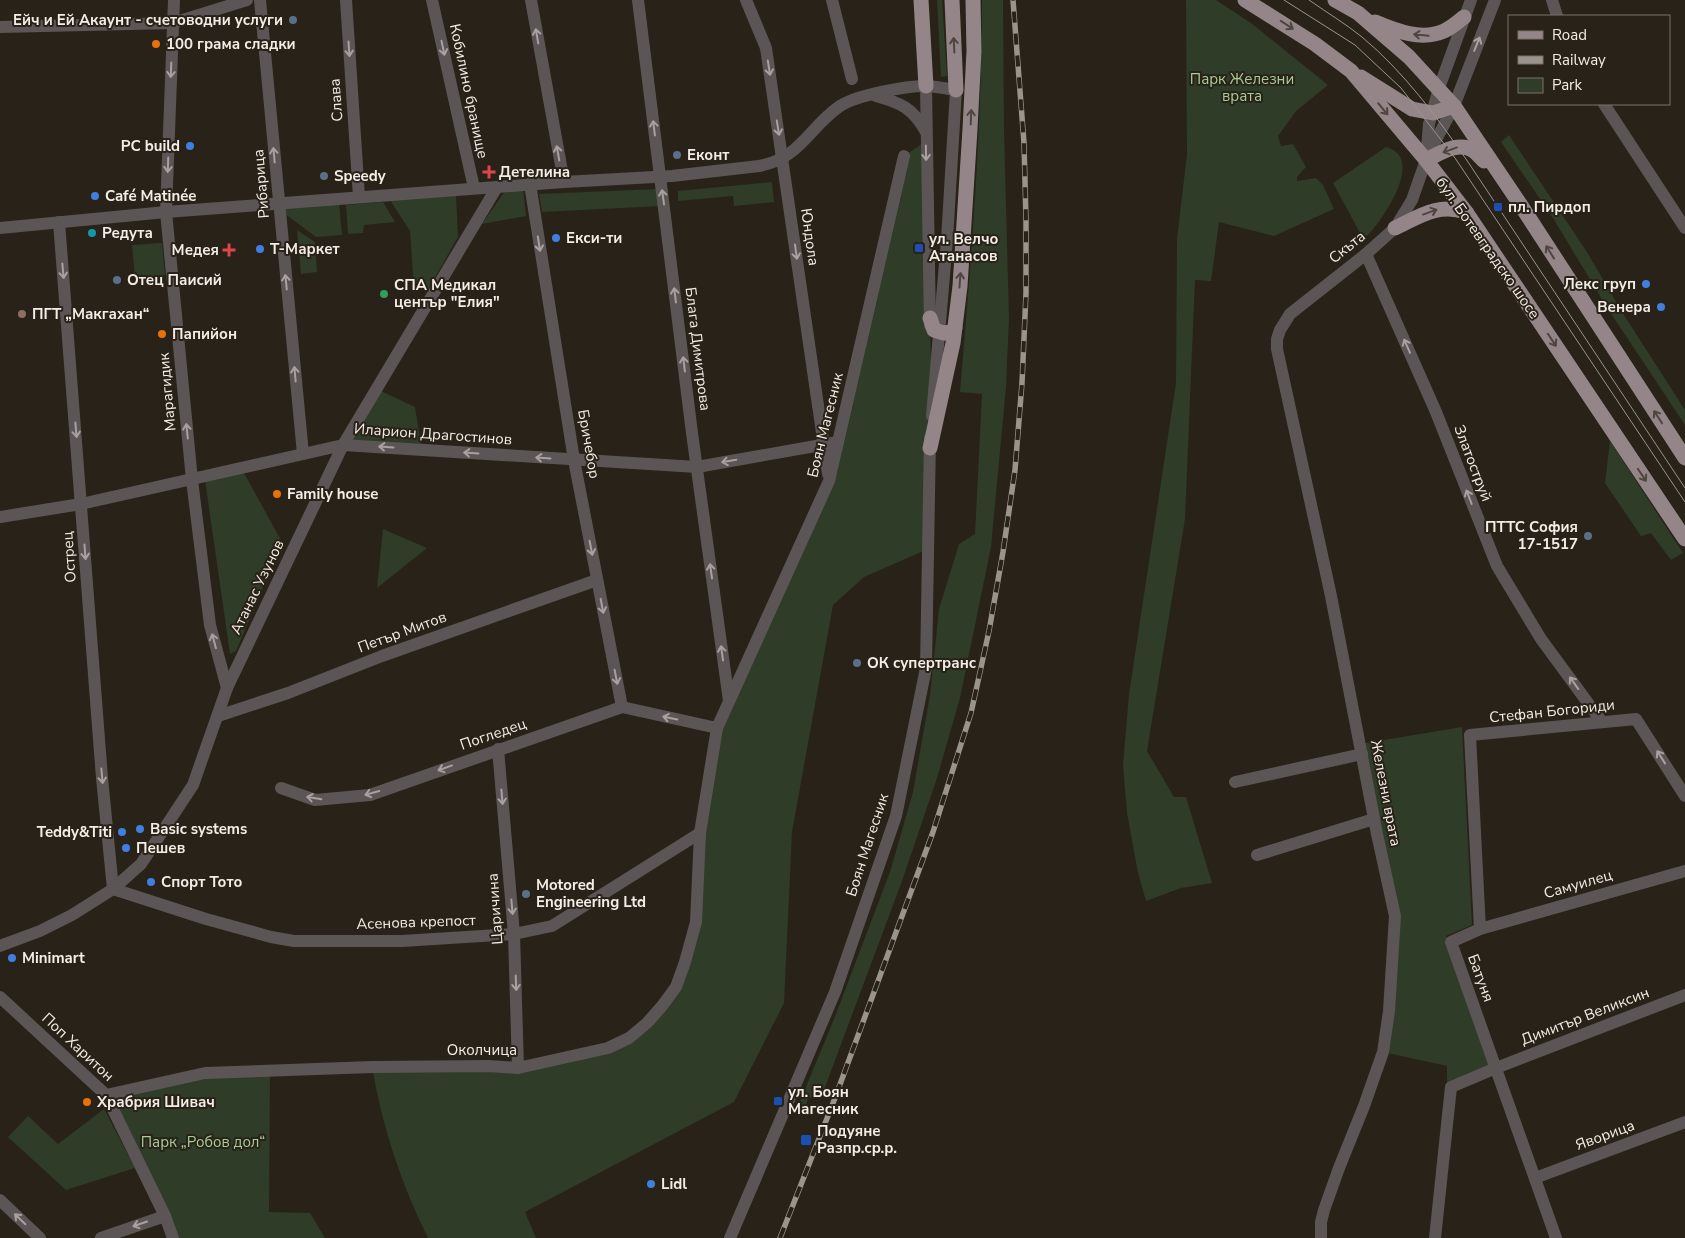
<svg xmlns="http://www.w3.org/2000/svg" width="1685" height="1238" font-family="'Nunito Sans',sans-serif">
	<rect width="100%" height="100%" fill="#292218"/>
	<g fill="#2e3c28">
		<path d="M937,0H942L947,76L941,77Z"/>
		<path d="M982,0H1003L1004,129L1009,319L1006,387L991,547L960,698L937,778L902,881L821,1098L813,1096L808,1099L804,1112L796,1111L834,1019L890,872L913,792L930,695L939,609L959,544L975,534L982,394L960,392C971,262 982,131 982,0Z"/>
		<path d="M1186,0H1216L1251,23L1328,85L1296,111L1278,136L1281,146L1293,144L1306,167L1297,177V181L1316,178L1323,185L1334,209L1274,236L1219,222L1211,281L1195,280L1185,519L1147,751L1174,797H1186L1212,883L1181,888L1146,901L1138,873L1127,813L1123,765L1129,694L1176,383L1177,239L1187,154Z"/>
		<path d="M1509,135L1587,252L1622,312L1685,410V425L1606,306L1553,218L1501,142Z"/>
		<path d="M926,141L932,408L928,549L864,577L833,605L792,832L784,1003L734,1102L525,1212L536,1238H428C401,1184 382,1126 372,1067L489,1066L608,1048L647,1023L685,962L717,728L829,481L904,156Z"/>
		<path d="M1386,147C1426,158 1383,219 1367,236L1362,234L1359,231L1333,183Z"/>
		<path d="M772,182L774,202L734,206L733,196L678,201V191Z"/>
		<path d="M523,188L526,216L482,224L505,191Z"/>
		<path d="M658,189L660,206L542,212L539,194Z"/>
		<path d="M456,196L458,237L429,288L414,289L410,231L390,200Z"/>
		<path d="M383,202L395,222L364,225L363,233L348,234L346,205Z"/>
		<path d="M339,203L342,235L316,237L285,214V207Z"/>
		<path d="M297,230L315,242L317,272L301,274Z"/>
		<path d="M162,243L165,275L135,278L132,245Z"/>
		<path d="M381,391L415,407L421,444L353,440Z"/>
		<path d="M1610,441L1683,553L1671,560L1651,533L1641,536L1605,483Z"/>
		<path d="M244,473L282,542L236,651L230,654L205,480Z"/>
		<path d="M383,529L427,548L377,588Z"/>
		<path d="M1462,727L1472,925L1446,936L1492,1064L1447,1082V1066L1383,1052L1395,916L1360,744Z"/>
		<path d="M270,1071L269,1212L310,1213L325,1238H173L106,1095L205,1073Z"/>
		<path d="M104,1109L135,1168L66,1190L8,1137L28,1116L58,1144Z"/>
	</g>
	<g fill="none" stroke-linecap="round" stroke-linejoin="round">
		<g stroke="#5c5556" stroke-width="12">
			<path d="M174,0L166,212L192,480L210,625L227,688"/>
			<path d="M260,0L303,454"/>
			<path d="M346,0L359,197"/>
			<path d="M432,0L474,188"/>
			<path d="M531,0L564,182"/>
			<path d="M638,0L692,433L729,701"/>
			<path d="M746,0L766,48L828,474"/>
			<path d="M832,0L852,79"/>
			<path d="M1552,0L1557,16"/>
			<path d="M0,27L173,23L247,0"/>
			<path d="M926,86L930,326"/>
			<path d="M876,96C901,103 913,108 926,132"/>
			<path d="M1604,104L1685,228"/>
			<path d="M1429,153L1454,106L1495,0"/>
			<path d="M530,184L574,460L622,707"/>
			<path d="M59,222L102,778L113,889"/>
			<path d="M0,228L166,212L564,182L672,176L759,166C800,159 809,127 840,106C857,95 905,86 925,86C935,86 946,89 956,90L947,240L932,416"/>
			<path d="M1366,254L1436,412L1497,566L1541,639L1602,722"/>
			<path d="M0,517L81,504L343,445L697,467L838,442"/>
			<path d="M218,716L288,693L382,656L597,580"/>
			<path d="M498,749L514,934L518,1068"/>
			<path d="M1235,782L1362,754"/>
			<path d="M281,788L315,800L370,795L622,707L717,728"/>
			<path d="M1257,855L1374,819"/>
			<path d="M113,889L206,919L271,937L294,941H402L514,934L552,926L700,833"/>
			<path d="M1480,929L1470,735L1636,719L1685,796"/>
			<path d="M0,946L40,931L72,915L113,889L141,864L193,785L227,688L343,445L497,187"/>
			<path d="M0,997L106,1095L165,1216L173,1238"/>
			<path d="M106,1095L205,1073L372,1067L489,1066L518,1068L608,1048L629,1038L647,1023L662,1006L676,987L685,962L696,922L700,833L717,728L829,481L904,156"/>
			<path d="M1535,1178L1685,1122"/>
			<path d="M0,1200L40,1238"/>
			<path d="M101,1238L165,1216"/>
			<path d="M730,1238L835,992L896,816L926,668L930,438"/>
			<path d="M1321,1238V1222L1324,1210L1339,1168L1364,1106L1383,1052L1389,1011L1395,916L1377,834L1331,596L1277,349V339L1280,330L1290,314L1366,254L1395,228L1412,200L1426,160L1429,124L1439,88L1471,0"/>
			<path d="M1435,1238L1451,1087L1496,1068L1685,995"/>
			<path d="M1556,1238L1451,942L1480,929L1685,871"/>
		</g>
		<g stroke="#948688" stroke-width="15">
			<path d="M921,0L926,86"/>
			<path d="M952,0L956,90"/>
			<path d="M1245,0L1315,44L1351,71L1426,160L1466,212L1685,539"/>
			<path d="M1335,0L1358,13L1409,57L1454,106L1520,204L1685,458"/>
			<path d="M1375,22C1396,31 1422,41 1444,31C1451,28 1458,22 1464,17"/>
			<path d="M1361,77L1412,109L1433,113L1454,106"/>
			<path d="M1426,160C1439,154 1458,141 1472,150C1476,152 1480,157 1484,161"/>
			<path d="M1395,228C1420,216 1438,203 1466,212"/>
			<path d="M930,318L934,330L944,333L951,332L955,328"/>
			<path d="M930,448L953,343L960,286L970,129L974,51L973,0"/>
		</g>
		<g stroke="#9a948c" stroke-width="1">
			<path d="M1284,0L1355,45L1401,88L1455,158L1685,502"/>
			<path d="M1309,0C1326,12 1346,24 1362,37C1404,72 1437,117 1468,162L1685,488"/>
		</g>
		<defs>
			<path id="rail" d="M780,1238L835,1098L933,832L971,713L989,631L1003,552L1015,470L1022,383L1026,293V220L1024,143L1013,0"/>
		</defs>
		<use href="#rail" stroke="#9a948c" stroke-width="5.5"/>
		<use href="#rail" stroke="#292218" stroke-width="4" stroke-dasharray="11" stroke-linecap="butt"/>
	</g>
	<defs><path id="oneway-shaft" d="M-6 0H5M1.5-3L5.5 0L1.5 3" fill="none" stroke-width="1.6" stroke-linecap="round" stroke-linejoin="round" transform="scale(1.25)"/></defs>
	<g stroke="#4e453f">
		<use href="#oneway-shaft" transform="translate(1287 25) rotate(33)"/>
		<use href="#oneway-shaft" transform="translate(1421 35) rotate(-174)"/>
		<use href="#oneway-shaft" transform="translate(954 45) rotate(-93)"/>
		<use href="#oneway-shaft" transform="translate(1383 109) rotate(50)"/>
		<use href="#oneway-shaft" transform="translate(971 117) rotate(-88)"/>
		<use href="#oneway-shaft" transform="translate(1450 150) rotate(160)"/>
		<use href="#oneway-shaft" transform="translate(1430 212) rotate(-20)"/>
		<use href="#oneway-shaft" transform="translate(1550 252) rotate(-122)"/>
		<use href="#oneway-shaft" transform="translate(960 280) rotate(-86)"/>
		<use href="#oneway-shaft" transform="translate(1552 340) rotate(56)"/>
		<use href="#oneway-shaft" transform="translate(1658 417) rotate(-123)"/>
		<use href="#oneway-shaft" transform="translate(1642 475) rotate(56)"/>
	</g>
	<g stroke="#a8a19e">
		<use href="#oneway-shaft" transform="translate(537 36) rotate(-100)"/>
		<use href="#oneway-shaft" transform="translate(1477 44) rotate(-68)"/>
		<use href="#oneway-shaft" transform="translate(443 48) rotate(78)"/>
		<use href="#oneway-shaft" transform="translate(349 49) rotate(86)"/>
		<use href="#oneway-shaft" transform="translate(769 68) rotate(81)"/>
		<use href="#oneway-shaft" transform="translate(171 70) rotate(92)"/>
		<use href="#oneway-shaft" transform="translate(654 128) rotate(-97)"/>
		<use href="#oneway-shaft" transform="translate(778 128) rotate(81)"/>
		<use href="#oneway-shaft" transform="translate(558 153) rotate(-100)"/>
		<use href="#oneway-shaft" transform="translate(926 153) rotate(89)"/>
		<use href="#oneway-shaft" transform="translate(274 155) rotate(-95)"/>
		<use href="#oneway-shaft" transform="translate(168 165) rotate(92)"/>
		<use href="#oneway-shaft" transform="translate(663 197) rotate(-98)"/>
		<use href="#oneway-shaft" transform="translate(539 244) rotate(81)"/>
		<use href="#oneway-shaft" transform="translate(796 252) rotate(82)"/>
		<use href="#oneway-shaft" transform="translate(63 271) rotate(85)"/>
		<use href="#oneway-shaft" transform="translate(286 282) rotate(-96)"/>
		<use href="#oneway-shaft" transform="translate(675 295) rotate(-97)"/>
		<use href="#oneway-shaft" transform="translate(1407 346) rotate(-114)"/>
		<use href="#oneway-shaft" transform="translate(684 364) rotate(-97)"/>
		<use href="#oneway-shaft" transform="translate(295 374) rotate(-95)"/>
		<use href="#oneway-shaft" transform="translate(76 430) rotate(85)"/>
		<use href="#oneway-shaft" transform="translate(187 431) rotate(-96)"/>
		<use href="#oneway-shaft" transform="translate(386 447) rotate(-176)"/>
		<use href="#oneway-shaft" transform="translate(471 453) rotate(-176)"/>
		<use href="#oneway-shaft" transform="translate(543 458) rotate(-176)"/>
		<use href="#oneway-shaft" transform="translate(729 461) rotate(170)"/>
		<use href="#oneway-shaft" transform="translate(1469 497) rotate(-111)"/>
		<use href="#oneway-shaft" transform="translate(591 548) rotate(79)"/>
		<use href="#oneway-shaft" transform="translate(85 552) rotate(86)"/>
		<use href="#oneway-shaft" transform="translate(711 571) rotate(-98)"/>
		<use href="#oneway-shaft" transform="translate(602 606) rotate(79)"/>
		<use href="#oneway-shaft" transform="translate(214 641) rotate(-105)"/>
		<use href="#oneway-shaft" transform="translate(722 653) rotate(-98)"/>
		<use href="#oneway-shaft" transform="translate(616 677) rotate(79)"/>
		<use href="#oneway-shaft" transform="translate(1574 683) rotate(-126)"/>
		<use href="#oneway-shaft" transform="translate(670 718) rotate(-168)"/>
		<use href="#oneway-shaft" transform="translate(1661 757) rotate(-122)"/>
		<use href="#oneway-shaft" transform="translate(445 768) rotate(160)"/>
		<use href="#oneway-shaft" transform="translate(102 776) rotate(85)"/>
		<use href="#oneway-shaft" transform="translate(372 793) rotate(165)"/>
		<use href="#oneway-shaft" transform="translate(502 797) rotate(85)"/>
		<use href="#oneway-shaft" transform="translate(314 798) rotate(-171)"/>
		<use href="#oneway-shaft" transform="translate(512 907) rotate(85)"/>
		<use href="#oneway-shaft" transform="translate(516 983) rotate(88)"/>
		<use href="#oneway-shaft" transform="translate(20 1219) rotate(-136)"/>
		<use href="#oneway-shaft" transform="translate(140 1224) rotate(161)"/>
	</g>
	<g fill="#5c6f8a" stroke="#292218" stroke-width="2">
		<circle cx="293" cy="20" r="5"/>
		<circle cx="677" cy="155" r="5"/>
		<circle cx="324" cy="176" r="5"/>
		<circle cx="117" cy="280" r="5"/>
		<circle cx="1588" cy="536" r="5"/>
		<circle cx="857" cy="663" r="5"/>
		<circle cx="526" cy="894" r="5"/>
	</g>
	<g fill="#e8710a" stroke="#292218" stroke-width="2">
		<circle cx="156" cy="44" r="5"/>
		<circle cx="162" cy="334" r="5"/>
		<circle cx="277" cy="494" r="5"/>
		<circle cx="87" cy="1102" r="5"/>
	</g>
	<g fill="#3f7fe0" stroke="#292218" stroke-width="2">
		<circle cx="190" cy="146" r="5"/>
		<circle cx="95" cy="196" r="5"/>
		<circle cx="556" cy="238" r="5"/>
		<circle cx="260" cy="249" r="5"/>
		<circle cx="1646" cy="284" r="5"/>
		<circle cx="1661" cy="307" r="5"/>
		<circle cx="140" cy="829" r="5"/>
		<circle cx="122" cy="832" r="5"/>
		<circle cx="126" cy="848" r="5"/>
		<circle cx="151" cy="882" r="5"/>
		<circle cx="12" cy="958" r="5"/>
		<circle cx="651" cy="1184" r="5"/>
	</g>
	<g fill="#e0444e" stroke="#292218" stroke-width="2">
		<path d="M486.5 164.5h5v5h5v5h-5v5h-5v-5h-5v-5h5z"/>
		<path d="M226.5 242.5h5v5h5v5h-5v5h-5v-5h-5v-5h5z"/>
	</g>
	<g fill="#1a4fb4" stroke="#292218" stroke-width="2">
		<rect x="1493" y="202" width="10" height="10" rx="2.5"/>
		<rect x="914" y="243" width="10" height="10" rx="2.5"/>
		<rect x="773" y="1096" width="10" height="10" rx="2.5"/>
		<rect x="800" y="1134" width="12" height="12" rx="2.5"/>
	</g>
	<circle fill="#0f9aa8" stroke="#292218" stroke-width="2" cx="92" cy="233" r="5"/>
	<circle fill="#2e9e5b" stroke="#292218" stroke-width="2" cx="384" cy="294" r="5"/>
	<circle fill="#8d6e63" stroke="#292218" stroke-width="2" cx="22" cy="314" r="5"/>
	<g text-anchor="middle" stroke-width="4" stroke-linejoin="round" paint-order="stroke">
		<g font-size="15" font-weight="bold" fill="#f3ede7" stroke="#292218" text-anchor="start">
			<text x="283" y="25" text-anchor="end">Ейч и Ей Акаунт - счетоводни услуги</text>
			<text x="166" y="49">100 грама сладки</text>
			<text x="180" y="151" text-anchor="end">PC build</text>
			<text x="687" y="160">Еконт</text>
			<text x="499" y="177">Детелина</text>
			<text x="334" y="181">Speedy</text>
			<text x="105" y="201">Café Matinée</text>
			<text x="1508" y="212">пл. Пирдоп</text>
			<text x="102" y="238">Редута</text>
			<text x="566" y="243">Екси-ти</text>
			<text x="929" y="244">ул. Велчо<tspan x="929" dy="17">Атанасов</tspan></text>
			<text x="270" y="254">Т-Маркет</text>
			<text x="219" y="255" text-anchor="end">Медея</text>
			<text x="127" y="285">Отец Паисий</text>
			<text x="1636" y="289" text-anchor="end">Лекс груп</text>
			<text x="394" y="290">СПА Медикaл<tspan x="394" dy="17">център "Елия"</tspan></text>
			<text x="1651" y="312" text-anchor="end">Венера</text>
			<text x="32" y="319">ПГТ „Макгахан“</text>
			<text x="172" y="339">Папийон</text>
			<text x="287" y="499">Family house</text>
			<text x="1578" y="532" text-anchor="end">ПТТС София<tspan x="1578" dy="17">17-1517</tspan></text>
			<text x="867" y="668">ОК супертранс</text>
			<text x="150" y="834">Basic systems</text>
			<text x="112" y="837" text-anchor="end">Teddy&amp;Titi</text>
			<text x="136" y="853">Пешев</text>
			<text x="161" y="887">Спорт Тото</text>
			<text x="536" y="890">Motored<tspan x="536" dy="17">Engineering Ltd</tspan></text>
			<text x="22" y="963">Minimart</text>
			<text x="788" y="1097">ул. Боян<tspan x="788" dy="17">Магесник</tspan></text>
			<text x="97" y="1107">Храбрия Шивач</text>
			<text x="817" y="1136">Подуяне<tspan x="817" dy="17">Разпр.ср.р.</tspan></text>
			<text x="661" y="1189">Lidl</text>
		</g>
		<g font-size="15" fill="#a6cc97" stroke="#292218">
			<text x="1242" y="84">Парк Железни<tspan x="1242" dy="17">врата</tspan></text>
			<text x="203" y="1147">Парк „Робов дол“</text>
		</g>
		<g font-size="15" fill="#f3ede7" stroke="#292218">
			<text transform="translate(469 91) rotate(78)" y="5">Кобилино бранище</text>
			<text transform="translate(336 100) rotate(-94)" y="5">Слава</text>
			<text transform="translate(261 184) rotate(-95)" y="5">Рибарица</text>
			<text transform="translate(810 237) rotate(82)" y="5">Юндола</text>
			<text transform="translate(1347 247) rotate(-39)" y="5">Скъта</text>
			<text transform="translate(1488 248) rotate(55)" y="5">бул. Ботевградско шосе</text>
			<text transform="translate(698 349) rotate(83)" y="5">Блага Димитрова</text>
			<text transform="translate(167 392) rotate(-95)" y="5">Марагидик</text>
			<text transform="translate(825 425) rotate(-76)" y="5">Боян Магесник</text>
			<text transform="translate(433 434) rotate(4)" y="5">Иларион Драгостинов</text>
			<text transform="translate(589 444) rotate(80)" y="5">Бричебор</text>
			<text transform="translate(1473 463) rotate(69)" y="5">Златоструй</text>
			<text transform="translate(69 557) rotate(-94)" y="5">Острец</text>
			<text transform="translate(257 587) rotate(-64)" y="5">Атанас Узунов</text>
			<text transform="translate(402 632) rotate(-20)" y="5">Петър Митов</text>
			<text transform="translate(1552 711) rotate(-6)" y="5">Стефан Богориди</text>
			<text transform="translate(493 734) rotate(-19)" y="5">Погледец</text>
			<text transform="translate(1386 793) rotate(79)" y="5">Железни врата</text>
			<text transform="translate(867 845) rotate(-72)" y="5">Боян Магесник</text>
			<text transform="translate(1578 884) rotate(-16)" y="5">Самуилец</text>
			<text transform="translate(495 909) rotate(-94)" y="5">Царичина</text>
			<text transform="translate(416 922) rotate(-2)" y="5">Асенова крепост</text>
			<text transform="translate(1481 978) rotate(70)" y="5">Батуня</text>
			<text transform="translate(1585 1016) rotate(-21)" y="5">Димитър Великсин</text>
			<text transform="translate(78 1047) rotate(43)" y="5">Поп Харитон</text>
			<text x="482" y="1055">Околчица</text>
			<text transform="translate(1605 1135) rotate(-20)" y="5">Яворица</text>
		</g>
	</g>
	<rect x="1508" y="15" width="162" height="90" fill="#292218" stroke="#7a736b"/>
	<rect x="1518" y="31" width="25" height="8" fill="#948688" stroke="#7a736b"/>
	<text x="1552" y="40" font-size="15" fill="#f3ede7">Road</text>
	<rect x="1518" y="56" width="25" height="8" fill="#9a948c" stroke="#7a736b"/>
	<text x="1552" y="65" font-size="15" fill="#f3ede7">Railway</text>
	<rect x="1518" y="78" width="25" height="15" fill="#2e3c28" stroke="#7a736b"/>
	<text x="1552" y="90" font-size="15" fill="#f3ede7">Park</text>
</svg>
